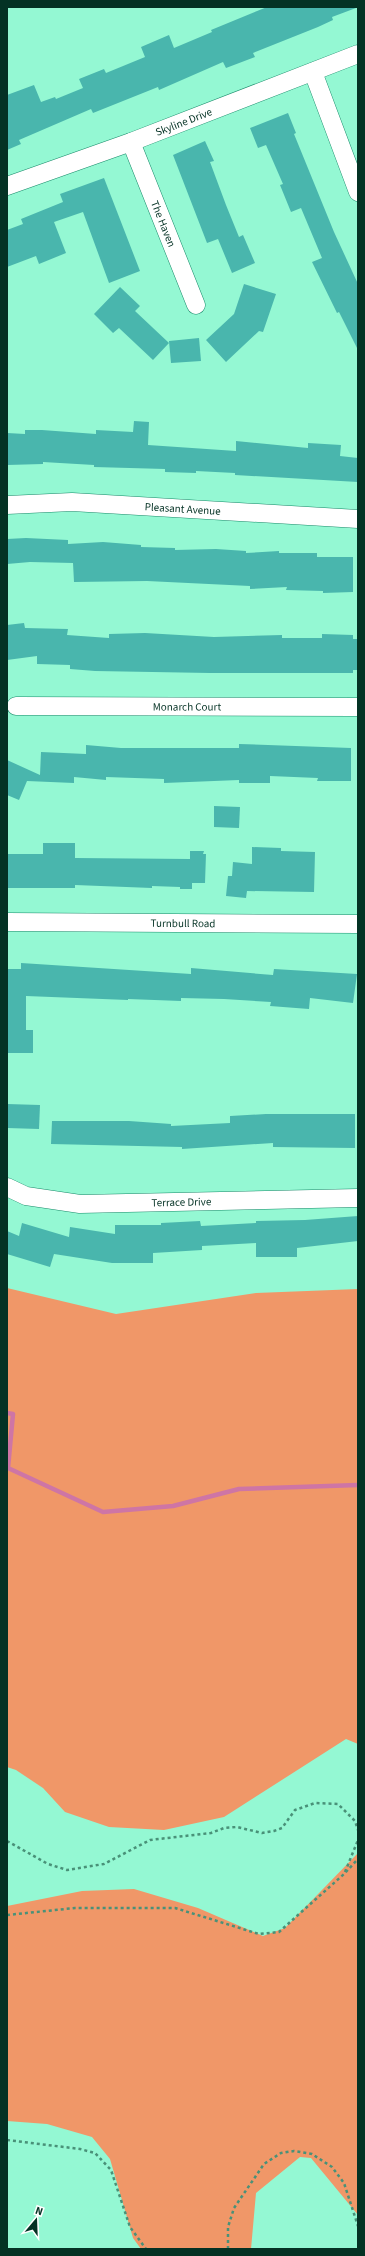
<svg xmlns="http://www.w3.org/2000/svg" width="365" height="2256" font-family="'Source Sans 3',sans-serif">
	<rect width="100%" height="100%" fill="#94f8d3"/>
	<g fill="#f09768">
		<path d="M7,1288L116,1314L256,1293L358,1289V1744L346,1739L224,1817L164,1830L109,1827L65,1812L43,1788L16,1770L7,1767Z"/>
		<path d="M358,1853V2215L311,2158L300,2157L256,2193L251,2249H141L133,2238L110,2159L92,2137L47,2124L7,2121V1906L82,1891L134,1889L198,1908L263,1936L285,1928Z"/>
	</g>
	<g fill="none" stroke-linecap="round" stroke-linejoin="round">
		<path stroke="#ce75a5" stroke-width="4.5" d="M7,1413L13,1414L8,1468L103,1512L173,1506L239,1489L358,1485"/>
	</g>
	<g fill="#49b6ad">
		<path d="M267,7L356,8L332,17L333,20L318,27L253,53L255,57L226,68L223,62L159,90L158,87L93,113L91,109L19,140L21,144L7,150V95L34,85L41,102L55,97L56,99L83,88L79,79L104,69L106,73L145,57L141,47L169,35L174,48L212,32L211,30Z"/>
		<path d="M288,113L296,133L294,134L334,232L358,284V350L339,312L337,313L312,262L322,258L301,208L291,212L280,185L283,184L266,145L258,148L250,128Z"/>
		<path d="M205,141L214,161L210,162L226,205L239,237L243,235L255,263L232,273L218,239L207,243L173,155Z"/>
		<path d="M104,178L140,271L109,283L83,212L54,222L66,253L39,264L36,256L7,267V230L23,224L21,219L63,202L60,194Z"/>
		<path d="M244,284L276,294L263,332L259,331L226,362L206,340L234,314Z"/>
		<path d="M120,287L140,306L135,311L169,343L153,360L119,328L113,333L94,314Z"/>
		<path d="M199,338L201,361L171,363L169,341Z"/>
		<path d="M134,421L149,422L148,445L236,451V441L308,448V443L341,445L340,456L358,458V482L235,475V473L196,471V473L165,472V469L94,467V465L43,462V464L7,465V433L25,434V430H42L96,434V430L133,432Z"/>
		<path d="M26,538L68,540V544L103,542L141,545V547L175,548V550L216,549L246,551V553L279,551V553H317V557H353V592L323,593V591L286,590L287,587L250,589V586L147,581L74,582L73,563L30,562L7,564V539Z"/>
		<path d="M24,623L25,628L68,629L67,635L109,638V634L145,633L214,637L282,635V638H322V634L353,635V639H358V670H353V673H210L95,671L70,669V665L37,664V656L7,660V625Z"/>
		<path d="M239,744L351,748V781H317L318,778L270,776V783H239V780L164,783V779L106,777V780L74,777V783L27,781L19,800L7,795V760L40,775L41,752L86,754V745L121,748H239Z"/>
		<path d="M214,806L240,807L239,828L214,827Z"/>
		<path d="M43,843H75V858L190,859V851H204L203,854H206L205,883H192V889H180V887L152,886V888L75,885V888H8V854H43Z"/>
		<path d="M252,847L281,848V851L315,852L314,892L247,891L246,898L226,896L228,876H232L233,862L252,864Z"/>
		<path d="M21,963L191,974V968L273,975L274,969L357,974L353,1003L310,998L309,1009L270,1006L271,1002L224,999L181,998V1001L128,999V1000L26,996V1030H33V1053H7V969H21Z"/>
		<path d="M7,1104L40,1105L39,1129L7,1128Z"/>
		<path d="M266,1114H355V1148L273,1147V1143L182,1149V1147L51,1144L52,1121H129L171,1124V1126L230,1123V1116Z"/>
		<path d="M358,1216V1241L297,1248V1257H256V1243L202,1246V1250L153,1253V1263H112L54,1254L50,1267L7,1254V1231L19,1236L22,1223L69,1237L70,1227L115,1234V1225H161V1223L200,1221L201,1226L256,1223V1221L305,1220Z"/>
	</g>
	<g fill="none" stroke-linecap="round" stroke-linejoin="round">
		<defs>
			<g id="street">
				<path d="M313,72L358,192"/>
				<path id="s1" d="M131,142L196,305"/>
				<path id="s2" d="M7,186L131,142L358,54"/>
				<path id="s3" d="M7,505L72,502L358,519"/>
				<path id="s4" d="M16,706L358,707"/>
				<path id="s5" d="M7,922L358,924"/>
				<path id="s6" d="M7,1187L26,1196L80,1204L358,1198"/>
			</g>
		</defs>
		<use href="#street" stroke="#198b6a" stroke-width="19"/>
		<g stroke="#499178" stroke-width="2.5" stroke-dasharray="3 3" stroke-linecap="butt">
			<path d="M7,1841L48,1864L67,1870L104,1864L150,1840L211,1833L224,1828L237,1827L262,1833L274,1831L282,1828L295,1810L315,1803L338,1804L355,1821L358,1830"/>
			<path d="M345,1872L358,1840"/>
			<path d="M7,1915L75,1908H175L259,1934L279,1932L344,1874L358,1859"/>
			<path d="M7,2140L80,2149L95,2153L111,2170L130,2227L146,2249"/>
			<path d="M228,2249V2227L234,2208L264,2164L281,2153L294,2151L312,2154L332,2167L344,2183L358,2226"/>
		</g>
		<use href="#street" stroke="#fff" stroke-width="18"/>
	</g>
	<g text-anchor="middle" stroke-width="3" stroke-linejoin="round" paint-order="stroke">
		<g font-size="11" fill="#043224" stroke="#fff">
			<text dy="4" stroke="none"><textPath href="#s2" startOffset="188">Skyline Drive</textPath></text>
			<text dy="4" stroke="none"><textPath href="#s1" startOffset="88">The Haven</textPath></text>
			<text dy="4" stroke="none"><textPath href="#s3" startOffset="176">Pleasant Avenue</textPath></text>
			<text dy="4" stroke="none"><textPath href="#s4" startOffset="171">Monarch Court</textPath></text>
			<text dy="4" stroke="none"><textPath href="#s5" startOffset="176">Turnbull Road</textPath></text>
			<text dy="4" stroke="none"><textPath href="#s6" startOffset="177">Terrace Drive</textPath></text>
		</g>
	</g>
	<rect width="365" height="2256" fill="none" stroke="#043224" stroke-width="16"/>
	<g transform="translate(36 2220) rotate(19)" stroke="#ffffff" stroke-width="3" paint-order="stroke">
	<path d="M0-3L7 15L0 10L-7 15Z" fill="#043224"/>
	<text y="-6" font-size="11" font-weight="bold" text-anchor="middle" fill="#043224">N</text>
	</g>
</svg>
